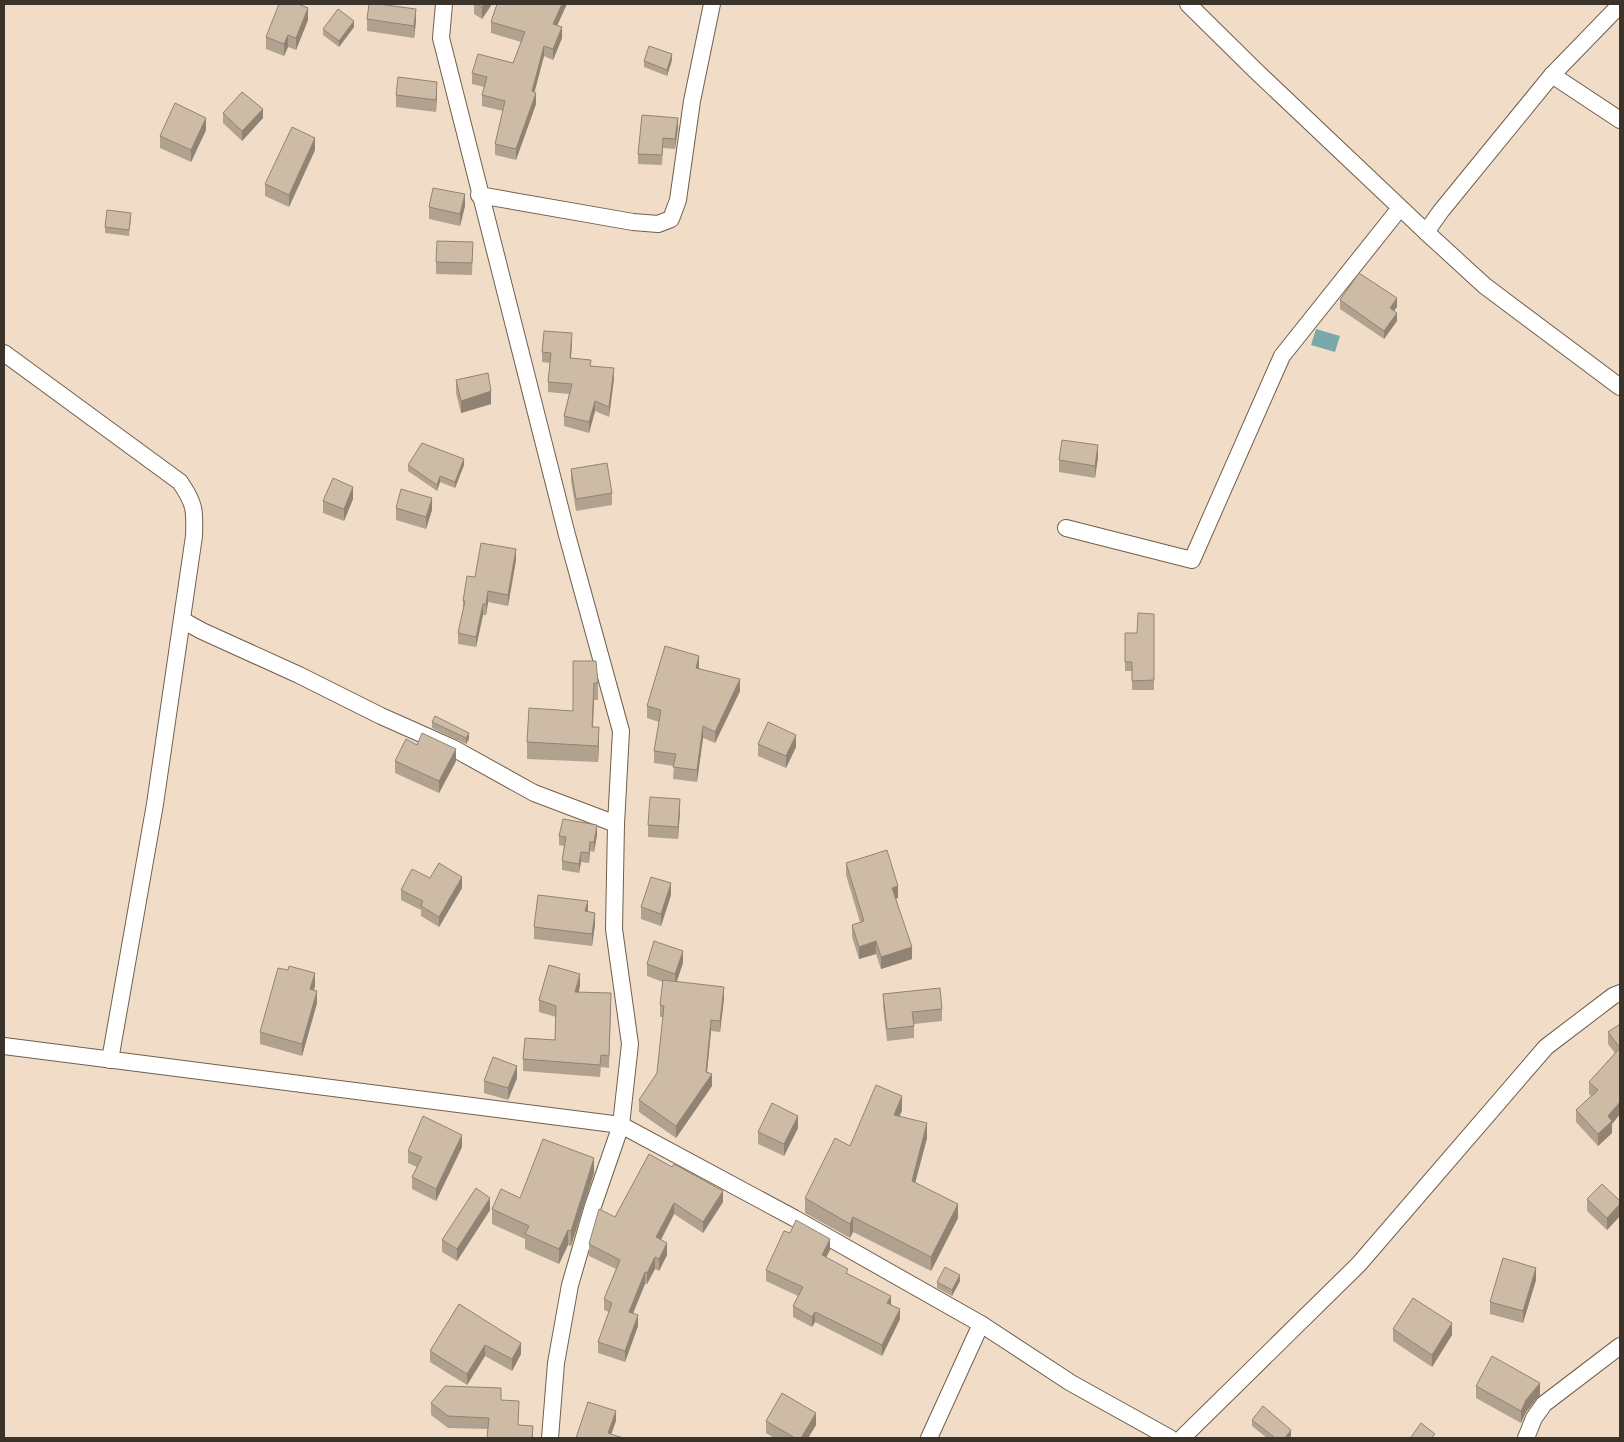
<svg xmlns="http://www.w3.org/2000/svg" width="1624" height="1442" font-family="Spectral,serif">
	<rect width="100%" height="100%" fill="#f1ddc7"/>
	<path fill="#79a9aa" d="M1316,329L1340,336L1335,352L1311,345Z"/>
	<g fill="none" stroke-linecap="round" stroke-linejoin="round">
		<defs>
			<g id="street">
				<path d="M444,4L441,38L567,535L621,731L616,824L614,929L630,1044L621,1125L593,1206L570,1285L556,1363L550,1438"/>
				<path d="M1188,4L1256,71L1426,232L1441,211L1552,75L1620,5"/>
				<path d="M1552,75L1620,120"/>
				<path d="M479,195L633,222L658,224L671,219L678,200L692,101L712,4"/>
				<path d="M1426,232L1485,286L1620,387"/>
				<path d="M4,353L180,482C195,504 195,510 194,536L155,804L110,1060"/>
				<path d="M1066,528L1192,560L1282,356L1400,208"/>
				<path d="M182,620L202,631L299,675L381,716L453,748L534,793L616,824"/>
				<path d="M4,1046L621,1125L794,1218L981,1324L1071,1383L1170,1438"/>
				<path d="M929,1438L981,1324"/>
				<path d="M1182,1438L1359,1264L1546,1047L1613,996L1620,993"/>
				<path d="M1526,1438L1534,1418L1544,1404L1620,1346"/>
			</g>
		</defs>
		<use href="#street" stroke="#705f4c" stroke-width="18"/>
		<use href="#street" stroke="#fff" stroke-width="16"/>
	</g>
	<g fill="#b1a18f">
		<path d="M474,4H492L482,19L474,14Z"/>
		<path d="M367,19L416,21L414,38L367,31Z"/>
		<path d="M308,20L296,50L288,47L284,56L266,49V37Z"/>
		<path d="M491,22L557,26L562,38L553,60L544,56L534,92L536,104L516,160L495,155V144L503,111L482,106V95L484,87L472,84V73L513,63L521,42L491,33Z"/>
		<path d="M354,27L339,47L323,35V29Z"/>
		<path d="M672,60L667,76L644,67V61Z"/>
		<path d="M437,94L436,112L396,107V95Z"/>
		<path d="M223,113L263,118L242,141L223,123Z"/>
		<path d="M678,128L675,149L663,148L662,165L638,164V154Z"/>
		<path d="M206,130L191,162L160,148V136Z"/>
		<path d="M315,150L289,207L265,196V184Z"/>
		<path d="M465,206L460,226L429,219V207Z"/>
		<path d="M131,219L129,236L105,233V227Z"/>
		<path d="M473,242L472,275L436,274V262Z"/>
		<path d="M1340,300L1397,307L1394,310L1397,321L1384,339L1340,309Z"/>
		<path d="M572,343L571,358L591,366L614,379L609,417L595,411L589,433L564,426V416L569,394L548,392V382L550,363L542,362V352Z"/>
		<path d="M456,380L491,404L461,413L456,393Z"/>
		<path d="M1098,457L1095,478L1059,472V460Z"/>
		<path d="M408,465H464L455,488L440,482L437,491L408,471Z"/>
		<path d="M571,469L612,493V505L576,511L571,481Z"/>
		<path d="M353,499L344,521L323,513V501Z"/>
		<path d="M396,508L432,510L426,529L396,520Z"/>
		<path d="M516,560L508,606L488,602L486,615H483L476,647L458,644V633L463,611V601L475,577Z"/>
		<path d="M1154,614V690H1132V671H1125V633H1137Z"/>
		<path d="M573,661L598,683V700H594L593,727L599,744L598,762L527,759V742L573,711Z"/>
		<path d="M699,668L740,691L715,743L703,738L697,782L673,779L674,766L654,763V751L659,722L647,718V706Z"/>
		<path d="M432,722L469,739L466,744L432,728Z"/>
		<path d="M758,744L796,747L786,768L758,756Z"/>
		<path d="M395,761H456L439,793L395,773Z"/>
		<path d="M680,811L678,839L648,837V825Z"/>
		<path d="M597,835L594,852L590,851L589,863L581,862L579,873L562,870V861L564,846L559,845V836Z"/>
		<path d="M846,863L898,898L896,899L912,959L881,969L876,954L859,959L852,937V925L860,922L846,875Z"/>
		<path d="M430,878L462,888L439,927L421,916V910L401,900V890Z"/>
		<path d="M671,895L661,926L641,919V907Z"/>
		<path d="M588,912L595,925L592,946L534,939V927Z"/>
		<path d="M683,963L677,981L724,999L720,1032L711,1031L707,1072L712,1086L676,1138L639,1112V1100L657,1073L663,1017H660V1005L663,982L647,976V964Z"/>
		<path d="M315,986L314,990L317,1003L302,1056L260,1044V1032Z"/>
		<path d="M580,986L579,992L611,1005L609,1068L601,1067L600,1077L523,1071V1059L555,1040L556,1017L539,1012V1000Z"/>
		<path d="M883,994L942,1009V1021L914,1024V1038L887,1041L883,1006Z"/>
		<path d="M1620,1024V1114L1612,1124V1133L1598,1146L1576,1122V1110L1591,1096L1589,1094V1082L1615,1053L1608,1044V1032Z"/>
		<path d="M517,1078L508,1100L484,1093V1081Z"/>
		<path d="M902,1110L900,1116L927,1138L915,1182L958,1218L931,1271L853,1232L850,1238L805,1213V1198L850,1146Z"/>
		<path d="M798,1128L784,1156L758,1144V1132Z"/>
		<path d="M462,1147L436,1201L412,1189V1177L417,1167L408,1163V1151Z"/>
		<path d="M649,1154L723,1202L703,1233L674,1214L661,1240L667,1255L659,1271L655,1269L647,1284H645L633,1313L638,1326L625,1362L598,1353V1342L609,1312L604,1310V1299L616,1269L589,1256V1244L615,1217Z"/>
		<path d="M594,1173L571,1246L568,1245L559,1264L525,1249V1239L492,1224V1209Z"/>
		<path d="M1587,1199L1620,1201V1216L1607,1230L1587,1211Z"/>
		<path d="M490,1210L457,1261L442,1252V1240Z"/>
		<path d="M830,1250L826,1257L848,1274L891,1304L900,1319L882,1356L815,1322L812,1327L793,1317V1306L798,1296L766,1281V1270Z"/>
		<path d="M1536,1280L1523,1323L1490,1314V1302Z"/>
		<path d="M960,1281L952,1296L937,1288V1282Z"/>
		<path d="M459,1304L521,1354L512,1371L485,1356L467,1385L430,1362V1351Z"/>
		<path d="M1393,1329L1452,1335L1432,1367L1393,1341Z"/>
		<path d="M1476,1386L1540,1395L1526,1412L1521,1423L1476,1398Z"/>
		<path d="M501,1400L519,1425L533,1426V1438H487L488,1429L448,1428L431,1415V1403Z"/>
		<path d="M1252,1420L1291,1436L1289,1438H1267L1252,1426Z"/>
		<path d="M766,1421L816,1425L808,1438H774L766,1433Z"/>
	</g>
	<g fill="#908374">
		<path d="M484,4H492L482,19V7Z"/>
		<path d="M562,4H567L553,35V24Z"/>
		<path d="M308,8V20L296,50V38Z"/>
		<path d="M416,9V21L414,38V26Z"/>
		<path d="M354,21V27L339,47V41Z"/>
		<path d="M562,27V38L553,60V49Z"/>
		<path d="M288,35V47L284,56V44Z"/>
		<path d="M544,46V56L532,102V91Z"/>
		<path d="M672,54V60L667,76V70Z"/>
		<path d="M437,82V94L436,112V100Z"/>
		<path d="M536,93V104L516,160V149Z"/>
		<path d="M263,109V118L242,141V131Z"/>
		<path d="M206,118V130L191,162V150Z"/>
		<path d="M678,118V128L675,149V139Z"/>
		<path d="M315,138V150L289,207V195Z"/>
		<path d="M465,194V206L460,226V214Z"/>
		<path d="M1397,298V307L1390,316V308Z"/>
		<path d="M1397,313V321L1384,339V331Z"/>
		<path d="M572,333V343L570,368V358Z"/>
		<path d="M614,368V379L609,417V407Z"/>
		<path d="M491,391V404L461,413V401Z"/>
		<path d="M595,401V411L589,433V422Z"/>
		<path d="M1098,445V457L1095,478V466Z"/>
		<path d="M464,459V465L455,488V482Z"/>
		<path d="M440,476V482L437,491V485Z"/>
		<path d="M353,487V499L344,521V509Z"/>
		<path d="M432,498V510L426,529V517Z"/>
		<path d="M516,549V560L508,606V595Z"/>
		<path d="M488,591V602L486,615V604Z"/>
		<path d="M483,604V615L476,647V637Z"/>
		<path d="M699,656V668L696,679V668Z"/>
		<path d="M740,679V691L715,743V732Z"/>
		<path d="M594,683V700L592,744V727Z"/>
		<path d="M703,726V738L697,782V770Z"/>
		<path d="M599,727V744L598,762V746Z"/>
		<path d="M469,733V739L466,744V738Z"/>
		<path d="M796,735V747L786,768V756Z"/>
		<path d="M456,749V761L439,793V781Z"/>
		<path d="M680,799V811L678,839V827Z"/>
		<path d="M597,825V835L594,852V842Z"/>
		<path d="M590,842V851L589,863V853Z"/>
		<path d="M581,852V862L579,873V864Z"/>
		<path d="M462,877V888L439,927V917Z"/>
		<path d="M671,883V895L661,926V914Z"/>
		<path d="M898,886V898L892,900V888Z"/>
		<path d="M588,901V913L585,911Z"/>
		<path d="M595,913V925L592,946V934Z"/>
		<path d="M876,941V954L859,959V947Z"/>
		<path d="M912,947V959L881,969V957Z"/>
		<path d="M683,951V963L675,986V974Z"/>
		<path d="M315,973V986L310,1001V989Z"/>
		<path d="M580,974V986L575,1003V992Z"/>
		<path d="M724,987V999L720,1032V1021Z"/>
		<path d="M317,991V1003L302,1056V1044Z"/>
		<path d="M711,1020V1031L706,1083L712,1074V1086L676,1138V1126L706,1072Z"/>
		<path d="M517,1066V1078L508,1100V1088Z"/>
		<path d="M902,1096V1110L894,1129V1115Z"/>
		<path d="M1620,1102V1114L1612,1124V1133L1598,1146V1134L1608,1116Z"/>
		<path d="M798,1116V1128L784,1156V1144Z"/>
		<path d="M927,1123V1138L912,1195V1181Z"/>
		<path d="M462,1135V1147L436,1201V1189Z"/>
		<path d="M594,1158V1173L571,1246V1231Z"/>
		<path d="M723,1191V1202L703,1233V1222Z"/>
		<path d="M490,1198V1210L457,1261V1249Z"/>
		<path d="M674,1203V1214L656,1249V1237Z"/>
		<path d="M958,1204V1218L931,1271V1257Z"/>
		<path d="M1620,1204V1216L1607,1230V1218Z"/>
		<path d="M853,1217V1232L850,1238V1224Z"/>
		<path d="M568,1230V1245L559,1264V1249Z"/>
		<path d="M830,1239V1250L822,1265V1255Z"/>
		<path d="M667,1243V1255L659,1271V1259Z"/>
		<path d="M655,1257V1269L647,1284V1273Z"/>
		<path d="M1536,1268V1280L1523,1323V1311Z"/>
		<path d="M645,1272V1284L629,1323V1312Z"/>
		<path d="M960,1275V1281L952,1296V1290Z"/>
		<path d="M891,1296V1306L887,1303Z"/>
		<path d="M900,1309V1319L882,1356V1345Z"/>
		<path d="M815,1312V1322L812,1327V1317Z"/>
		<path d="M638,1315V1326L625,1362V1351Z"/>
		<path d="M1452,1323V1335L1432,1367V1355Z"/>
		<path d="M521,1343V1354L512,1371V1359Z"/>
		<path d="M485,1345V1356L467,1385V1374Z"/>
		<path d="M1540,1383V1395L1526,1412L1521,1423V1411L1526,1400Z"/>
		<path d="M616,1411V1421L610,1438L608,1433Z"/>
		<path d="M816,1413V1425L808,1438H801Z"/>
		<path d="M1291,1430V1436L1289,1438H1285Z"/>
	</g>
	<g fill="#cebba6" stroke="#908374">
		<path d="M279,4H298L308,8L296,38L288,35L284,44L266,37Z"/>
		<path d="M369,4H378L416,9L414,26L367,19Z"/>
		<path d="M477,4H484L482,7Z"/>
		<path d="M497,4H562L553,24L562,27L553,49L544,46L532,91L536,93L516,149L495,144L505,101L482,95L487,77L472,73L478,54L513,63L525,32L491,22Z"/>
		<path d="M338,9L354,21L339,41L323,29Z"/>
		<path d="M649,46L672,54L667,70L644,61Z"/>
		<path d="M398,77L437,82L436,100L396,95Z"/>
		<path d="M242,92L263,109L242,131L223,113Z"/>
		<path d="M175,103L206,118L191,150L160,136Z"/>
		<path d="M642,115L678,118L675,139L663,138L662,155L638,154Z"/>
		<path d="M292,127L315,138L289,195L265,184Z"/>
		<path d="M433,188L465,194L460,214L429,207Z"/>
		<path d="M107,210L131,213L129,230L105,227Z"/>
		<path d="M437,241L473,242L472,263L436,262Z"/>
		<path d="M1359,273L1397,298L1390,308L1397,313L1384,331L1340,300Z"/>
		<path d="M544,331L572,333L570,358L591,360L590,366L614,368L609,407L595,401L589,422L564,416L572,384L548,382L551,353L542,352Z"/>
		<path d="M488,373L491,391L461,401L456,380Z"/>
		<path d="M1062,440L1098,445L1095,466L1059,460Z"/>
		<path d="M422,443L464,459L455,482L440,476L437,485L408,465Z"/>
		<path d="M607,463L612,493L576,499L571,469Z"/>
		<path d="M333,478L353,487L344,509L323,501Z"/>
		<path d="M401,489L432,498L426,517L396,508Z"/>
		<path d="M481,543L516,549L508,595L488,591L486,604H483L476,637L458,633L465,601H463L467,576L475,577Z"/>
		<path d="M1138,613L1154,614V680L1132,681V662H1125V633H1137Z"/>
		<path d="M665,646L699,656L696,668L740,679L715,732L703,726L697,770L673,767L676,754L654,751L661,710L647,706Z"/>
		<path d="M573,661H596L598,683H594L592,727H599L598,746L527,742L529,708L573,711Z"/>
		<path d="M435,716L469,733L466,738L432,722Z"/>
		<path d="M768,722L796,735L786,756L758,744Z"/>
		<path d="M422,733L456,749L439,781L395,761L406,739L417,745Z"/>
		<path d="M650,797L680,799L678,827L648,825Z"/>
		<path d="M563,819L597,825L594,842H590L589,853L581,852L579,864L562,861L566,837L559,836Z"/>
		<path d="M887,850L898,886L892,888L912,947L881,957L876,941L859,947L852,925L864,921L846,863Z"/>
		<path d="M439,863L462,877L439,917L421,906L423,901L401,890L412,869L430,878Z"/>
		<path d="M651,877L671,883L661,914L641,907Z"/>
		<path d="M538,895L588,901L585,911L595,913L592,934L534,927Z"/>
		<path d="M654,941L683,951L675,974L647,964Z"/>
		<path d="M549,965L580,974L575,992L611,993L609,1056L601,1055L600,1065L523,1059L525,1038L555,1040L556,1006L539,1000Z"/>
		<path d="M289,966L315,973L310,989L317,991L302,1044L260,1032L278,968L288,970Z"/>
		<path d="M663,980L724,987L720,1021L711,1020L706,1072L712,1074L676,1126L639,1100L657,1073L664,1006L660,1005Z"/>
		<path d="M940,988L942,1009L912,1012L914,1026L887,1029L883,994Z"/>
		<path d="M1620,1024V1102L1608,1116L1612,1121L1598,1134L1576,1110L1598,1090L1589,1082L1620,1048L1608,1032Z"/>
		<path d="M493,1057L517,1066L508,1088L484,1081Z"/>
		<path d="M876,1085L902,1096L894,1115L927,1123L912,1181L958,1204L931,1257L853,1217L850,1224L805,1198L835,1138L850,1146Z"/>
		<path d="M772,1103L798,1116L784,1144L758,1132Z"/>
		<path d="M423,1116L462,1135L436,1189L412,1177L422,1157L408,1151Z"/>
		<path d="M543,1139L594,1158L571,1231L568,1230L559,1249L525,1234L529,1226L492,1209L501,1189L520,1198Z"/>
		<path d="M649,1154L672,1167L674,1164L723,1191L703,1222L674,1203L656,1237L667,1243L659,1259L655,1257L647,1273L645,1272L629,1312L638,1315L625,1351L598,1342L612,1303L604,1299L620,1260L589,1244L599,1209L615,1217Z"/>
		<path d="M1602,1184L1620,1201V1204L1607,1218L1587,1199Z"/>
		<path d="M476,1188L490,1198L457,1249L442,1240Z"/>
		<path d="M796,1220L830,1239L822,1255L848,1269L846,1273L891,1296L887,1303L900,1309L882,1345L815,1312L812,1317L793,1306L803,1287L766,1270L784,1231L790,1233Z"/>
		<path d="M1503,1258L1536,1268L1523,1311L1490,1302Z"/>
		<path d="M945,1267L960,1275L952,1290L937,1282Z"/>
		<path d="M1413,1298L1452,1323L1432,1355L1393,1329Z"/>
		<path d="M459,1304L521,1343L512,1359L485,1345L467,1374L430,1351Z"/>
		<path d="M1492,1356L1540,1383L1526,1400L1521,1411L1476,1386Z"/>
		<path d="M445,1386L501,1388V1400L519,1401L518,1425L533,1426L532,1438H487L489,1418L448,1416L431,1403Z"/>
		<path d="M782,1393L816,1413L801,1438H795L766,1421Z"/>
		<path d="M588,1402L616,1411L608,1433L623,1438H576Z"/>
		<path d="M1263,1406L1291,1430L1285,1438H1275L1252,1420Z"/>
		<path d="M1421,1423L1435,1434L1431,1438H1413L1411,1437Z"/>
	</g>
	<rect width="1624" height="1442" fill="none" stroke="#3a332a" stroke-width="10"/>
</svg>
